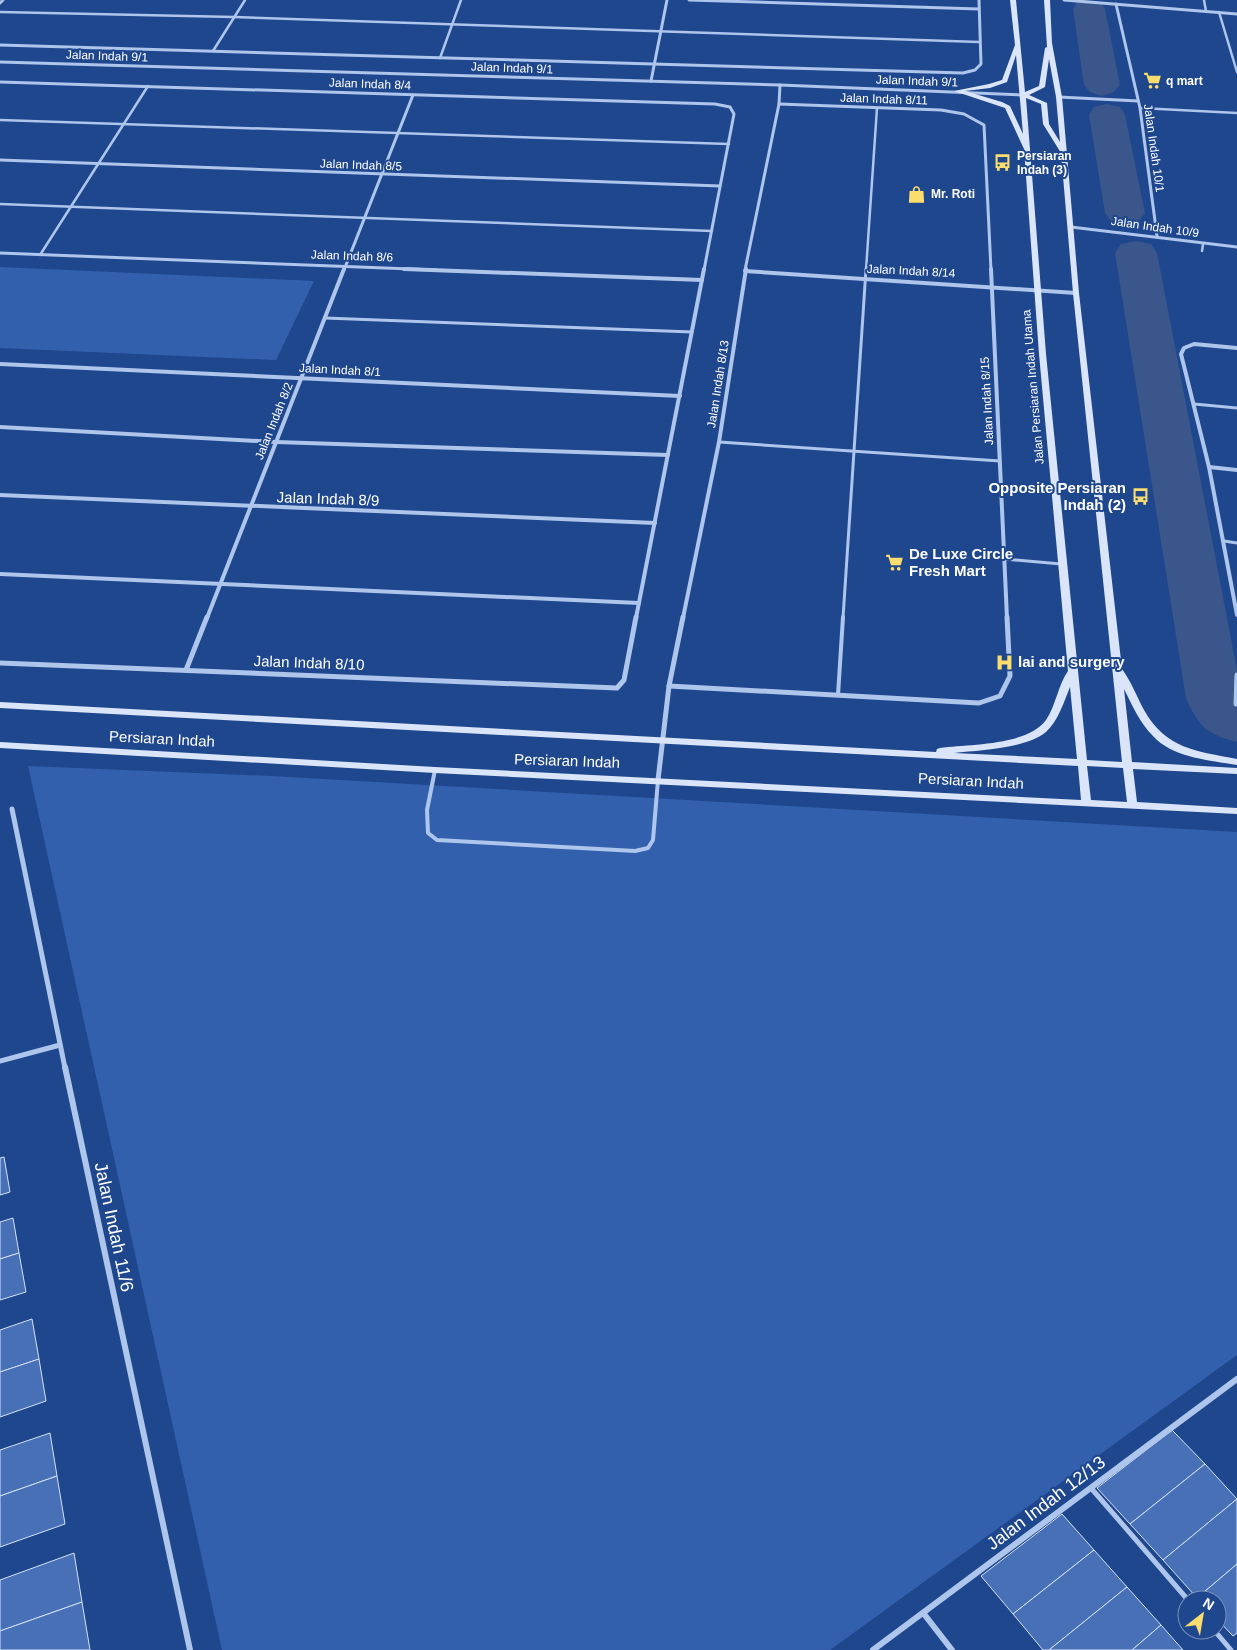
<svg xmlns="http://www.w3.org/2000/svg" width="1237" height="1650" font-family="Arial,sans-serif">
	<rect width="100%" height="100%" fill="#1f478e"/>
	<g fill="#3360ac">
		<path d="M0,267L314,281L276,360L0,348Z"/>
		<path d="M28,766L271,776L1237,832V1355L830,1650H222Z"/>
	</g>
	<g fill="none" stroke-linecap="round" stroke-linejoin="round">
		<g fill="#3a568a" fill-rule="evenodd">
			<path d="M1086,0L1101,2L1105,9L1120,85L1114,92L1102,96L1090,92L1084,85L1073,9L1077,2Z"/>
			<path d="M1107,104L1120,107L1125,115L1145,213L1139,221L1125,225L1111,221L1105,213L1089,115L1094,107Z"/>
			<path d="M1136,241L1151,244L1157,253L1237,670V742C1206,734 1199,727 1186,698L1115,253L1121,244Z"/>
		</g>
	</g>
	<g fill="#4870b6" stroke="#d4e2f9">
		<path d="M4,1157L10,1192L0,1195V1158Z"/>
		<path d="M13,1218L19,1253L0,1259V1222Z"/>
		<path d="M19,1253L26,1292L0,1300V1259Z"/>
		<path d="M32,1319L39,1359L0,1372V1330Z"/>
		<path d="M39,1359L46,1401L0,1417V1372Z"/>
		<path d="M1172,1430L1205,1464L1130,1524L1097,1488Z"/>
		<path d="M50,1433L57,1476L0,1496V1450Z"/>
		<path d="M1205,1464L1237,1499L1163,1560L1130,1524Z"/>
		<path d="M57,1476L65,1524L0,1547V1496Z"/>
		<path d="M1237,1499V1564L1197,1598L1163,1560Z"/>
		<path d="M1062,1514L1094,1550L1013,1614L981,1576Z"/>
		<path d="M1094,1550L1127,1587L1049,1650H1043L1013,1614Z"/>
		<path d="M74,1553L82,1602L0,1631V1580Z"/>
		<path d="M1237,1564V1633L1233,1636L1217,1619V1600H1199L1197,1598Z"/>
		<path d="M1127,1587L1161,1625L1132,1650H1049Z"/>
		<path d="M82,1602L90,1650H0V1631Z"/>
		<path d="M1161,1625L1183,1650H1132Z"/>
	</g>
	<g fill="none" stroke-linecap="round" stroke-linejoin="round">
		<g stroke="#aec5ec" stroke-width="2.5">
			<path d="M1204,0L1206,11"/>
			<path d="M0,12L234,17L979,42"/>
			<path d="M1219,12L1237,72"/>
			<path d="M213,51L245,0"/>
			<path d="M440,58L461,0"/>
			<path d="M1140,108L1237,113"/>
			<path d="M0,120L729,144"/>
			<path d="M0,204L712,231"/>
			<path d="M1202,251L1203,244"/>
			<path d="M40,255L148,86"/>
			<path d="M866,270L877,108"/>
		</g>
		<g stroke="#aec5ec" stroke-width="3">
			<path d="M325,318L692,332"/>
			<path d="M1194,404L1237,408"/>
			<path d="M719,442L1000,461"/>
			<path d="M1224,541L1237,543"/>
			<path d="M1004,559L1061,564"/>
			<path d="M843,618L866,269"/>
		</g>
		<g stroke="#aec5ec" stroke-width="4">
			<path d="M838,695L843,617"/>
			<path d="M435,770L427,810L428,833L437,840L635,851L648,848L653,840L658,780"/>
		</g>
		<g stroke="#aec5ec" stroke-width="5">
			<path d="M1091,1488L1188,1600"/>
			<path d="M1214,1630L1231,1650"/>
		</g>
		<g stroke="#aec5ec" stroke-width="3">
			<path d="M689,0L979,9"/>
			<path d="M1064,0L1237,14"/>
			<path d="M0,3L3,0"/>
			<path d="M1116,4L1140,108L1157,236"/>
			<path d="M0,45L963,73L975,70L981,64L979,0"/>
			<path d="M0,62L780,85L1024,95"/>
			<path d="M651,81L667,0"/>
			<path d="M0,82L715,104L730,107L734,114L704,270"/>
			<path d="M1059,97L1138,101"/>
			<path d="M779,104L941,110L964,114L984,125L991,270"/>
			<path d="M0,160L720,186"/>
			<path d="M1071,227L1237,247"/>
			<path d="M0,253L437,270"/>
			<path d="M344,270L413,95"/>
			<path d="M745,270L779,104L780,85"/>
		</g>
		<g stroke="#aec5ec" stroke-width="4">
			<path d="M404,269L702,280"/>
			<path d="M991,269L1007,618"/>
			<path d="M745,271L1076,293"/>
			<path d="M1237,348L1194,344L1184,348L1181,354L1209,467L1237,615"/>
			<path d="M0,364L680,396"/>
			<path d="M0,427L276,442L668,455"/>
			<path d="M1209,467L1237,470"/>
			<path d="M0,495L655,523"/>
			<path d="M0,574L639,603"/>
			<path d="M207,618L344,269"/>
			<path d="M636,618L704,269"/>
			<path d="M683,618L719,442L746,269"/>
		</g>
		<g stroke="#aec5ec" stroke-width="5">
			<path d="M0,663L617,688L624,680L636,617"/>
			<path d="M186,670L207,617"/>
			<path d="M669,686L979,703L1000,696L1010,676L1007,617"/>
			<path d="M1236,704L1237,675"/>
			<path d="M658,780L669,686L683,617"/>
			<path d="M12,809L65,1068"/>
			<path d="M0,1061L60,1045"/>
		</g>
		<g stroke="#aec5ec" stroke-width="6">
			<path d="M65,1067L190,1650"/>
			<path d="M924,1614L952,1650"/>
			<path d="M873,1650L1237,1379"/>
		</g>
		<path fill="#dae5f9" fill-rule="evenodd" d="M1010,0H1016L1025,92L1039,86L1045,48L1047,47L1044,0H1050L1052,43L1062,97L1079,293L1122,669C1131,681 1137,697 1144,710C1166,749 1196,751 1237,759V765C1209,760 1173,758 1153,736C1140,723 1132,705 1124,689L1132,762L1237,768V774L1133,769L1137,802L1237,808V814L435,773L0,748V742L435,767L1081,800L1078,766L0,708V702L936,752L937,749L940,748C969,744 1027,746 1046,720C1056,705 1058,685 1068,671L1039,354L1024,149L1005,108L954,91L989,84L1002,80L1015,45ZM1016,55L1023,134L1010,106L1002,102L965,91L990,88L1007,82ZM1049,59L1056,97L1060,142L1049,124L1047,103L1029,95L1045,87ZM1026,98L1041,104L1043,124L1061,153L1073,293L1122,762L1087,760L1046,354ZM1070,687L1077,759L954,753C980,750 1025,749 1046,732C1058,721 1064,702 1070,687ZM1087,766L1123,768L1127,802L1091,800Z"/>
	</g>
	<defs>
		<symbol id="supermarket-bare" viewBox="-9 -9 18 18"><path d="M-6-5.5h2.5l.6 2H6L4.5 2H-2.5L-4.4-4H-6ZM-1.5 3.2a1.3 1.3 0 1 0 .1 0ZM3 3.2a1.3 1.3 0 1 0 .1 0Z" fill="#fadd6e" stroke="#1f478e" stroke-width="2.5" paint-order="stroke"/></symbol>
		<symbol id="bus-bare" viewBox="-9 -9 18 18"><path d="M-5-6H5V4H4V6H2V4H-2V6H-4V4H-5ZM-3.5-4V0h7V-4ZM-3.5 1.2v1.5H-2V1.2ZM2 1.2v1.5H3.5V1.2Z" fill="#fadd6e" stroke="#1f478e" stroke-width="2.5" paint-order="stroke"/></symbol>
		<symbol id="shop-bare" viewBox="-9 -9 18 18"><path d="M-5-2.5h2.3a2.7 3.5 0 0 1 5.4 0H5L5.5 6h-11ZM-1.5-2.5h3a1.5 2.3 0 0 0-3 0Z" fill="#fadd6e" stroke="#1f478e" stroke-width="2.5" paint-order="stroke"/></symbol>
		<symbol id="hospital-bare" viewBox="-9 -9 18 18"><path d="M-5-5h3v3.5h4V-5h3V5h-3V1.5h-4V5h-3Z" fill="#fadd6e" stroke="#1f478e" stroke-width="2.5" paint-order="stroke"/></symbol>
	</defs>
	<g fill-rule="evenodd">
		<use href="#supermarket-bare" x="1140" y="68" width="25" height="25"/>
		<use href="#bus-bare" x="990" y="150" width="25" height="25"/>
		<use href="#shop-bare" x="904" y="182" width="25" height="25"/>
		<use href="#bus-bare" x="1128" y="484" width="25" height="25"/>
		<use href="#supermarket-bare" x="882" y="550" width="25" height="25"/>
		<use href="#hospital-bare" x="992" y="650" width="25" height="25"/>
	</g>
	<g text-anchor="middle" stroke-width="4" stroke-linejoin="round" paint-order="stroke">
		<g font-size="12" fill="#fff" stroke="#1f478e">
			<text transform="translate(107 56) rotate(2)" y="4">Jalan Indah 9/1</text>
			<text transform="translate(512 68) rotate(2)" y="4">Jalan Indah 9/1</text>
			<text transform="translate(917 81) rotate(2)" y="4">Jalan Indah 9/1</text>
			<text transform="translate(370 84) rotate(2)" y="4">Jalan Indah 8/4</text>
			<text transform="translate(884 99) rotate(2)" y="4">Jalan Indah 8/11</text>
			<text transform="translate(1154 148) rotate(82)" y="4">Jalan Indah 10/1</text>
			<text transform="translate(361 165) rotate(2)" y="4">Jalan Indah 8/5</text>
			<text transform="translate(1155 227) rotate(8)" y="4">Jalan Indah 10/9</text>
			<text transform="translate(352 256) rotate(2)" y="4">Jalan Indah 8/6</text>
			<text transform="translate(911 271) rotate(3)" y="4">Jalan Indah 8/14</text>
			<text transform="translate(340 370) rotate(3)" y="4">Jalan Indah 8/1</text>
			<text transform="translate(718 384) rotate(-81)" y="4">Jalan Indah 8/13</text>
			<text transform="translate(1033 387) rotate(-95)" y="4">Jalan Persiaran Indah Utama</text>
			<text transform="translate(987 401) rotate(-93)" y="4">Jalan Indah 8/15</text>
			<text transform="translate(274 421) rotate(-68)" y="4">Jalan Indah 8/2</text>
		</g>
		<g font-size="12" font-weight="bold" fill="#fff" stroke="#1f478e" text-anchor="start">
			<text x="1166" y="85">q mart</text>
			<text x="1017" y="160">Persiaran<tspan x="1017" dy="14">Indah (3)</tspan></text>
			<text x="931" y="198">Mr. Roti</text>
		</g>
		<g font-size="15" font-weight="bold" fill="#fff" stroke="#1f478e" text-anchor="start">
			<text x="1126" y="493" text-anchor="end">Opposite Persiaran<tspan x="1126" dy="17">Indah (2)</tspan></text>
			<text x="909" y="559">De Luxe Circle<tspan x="909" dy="17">Fresh Mart</tspan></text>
			<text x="1018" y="667">lai and surgery</text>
		</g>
		<g font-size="15" fill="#fff" stroke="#1f478e">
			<text transform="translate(328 499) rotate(2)" y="5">Jalan Indah 8/9</text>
			<text transform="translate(309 663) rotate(2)" y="5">Jalan Indah 8/10</text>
			<text transform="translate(162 739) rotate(3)" y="5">Persiaran Indah</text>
			<text transform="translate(567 761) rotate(2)" y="5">Persiaran Indah</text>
			<text transform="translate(971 781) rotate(3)" y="5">Persiaran Indah</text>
		</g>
		<g font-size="18" fill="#fff" stroke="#1f478e">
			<text transform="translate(114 1227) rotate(78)" y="6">Jalan Indah 11/6</text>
			<text transform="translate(1046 1503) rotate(-37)" y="6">Jalan Indah 12/13</text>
		</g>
	</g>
	<g transform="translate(1202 1615) rotate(31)"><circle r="24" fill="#1f478e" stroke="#7991bb"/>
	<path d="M0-4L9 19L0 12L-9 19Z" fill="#fadd6e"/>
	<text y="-8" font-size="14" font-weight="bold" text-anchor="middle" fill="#ffffff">N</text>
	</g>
</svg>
